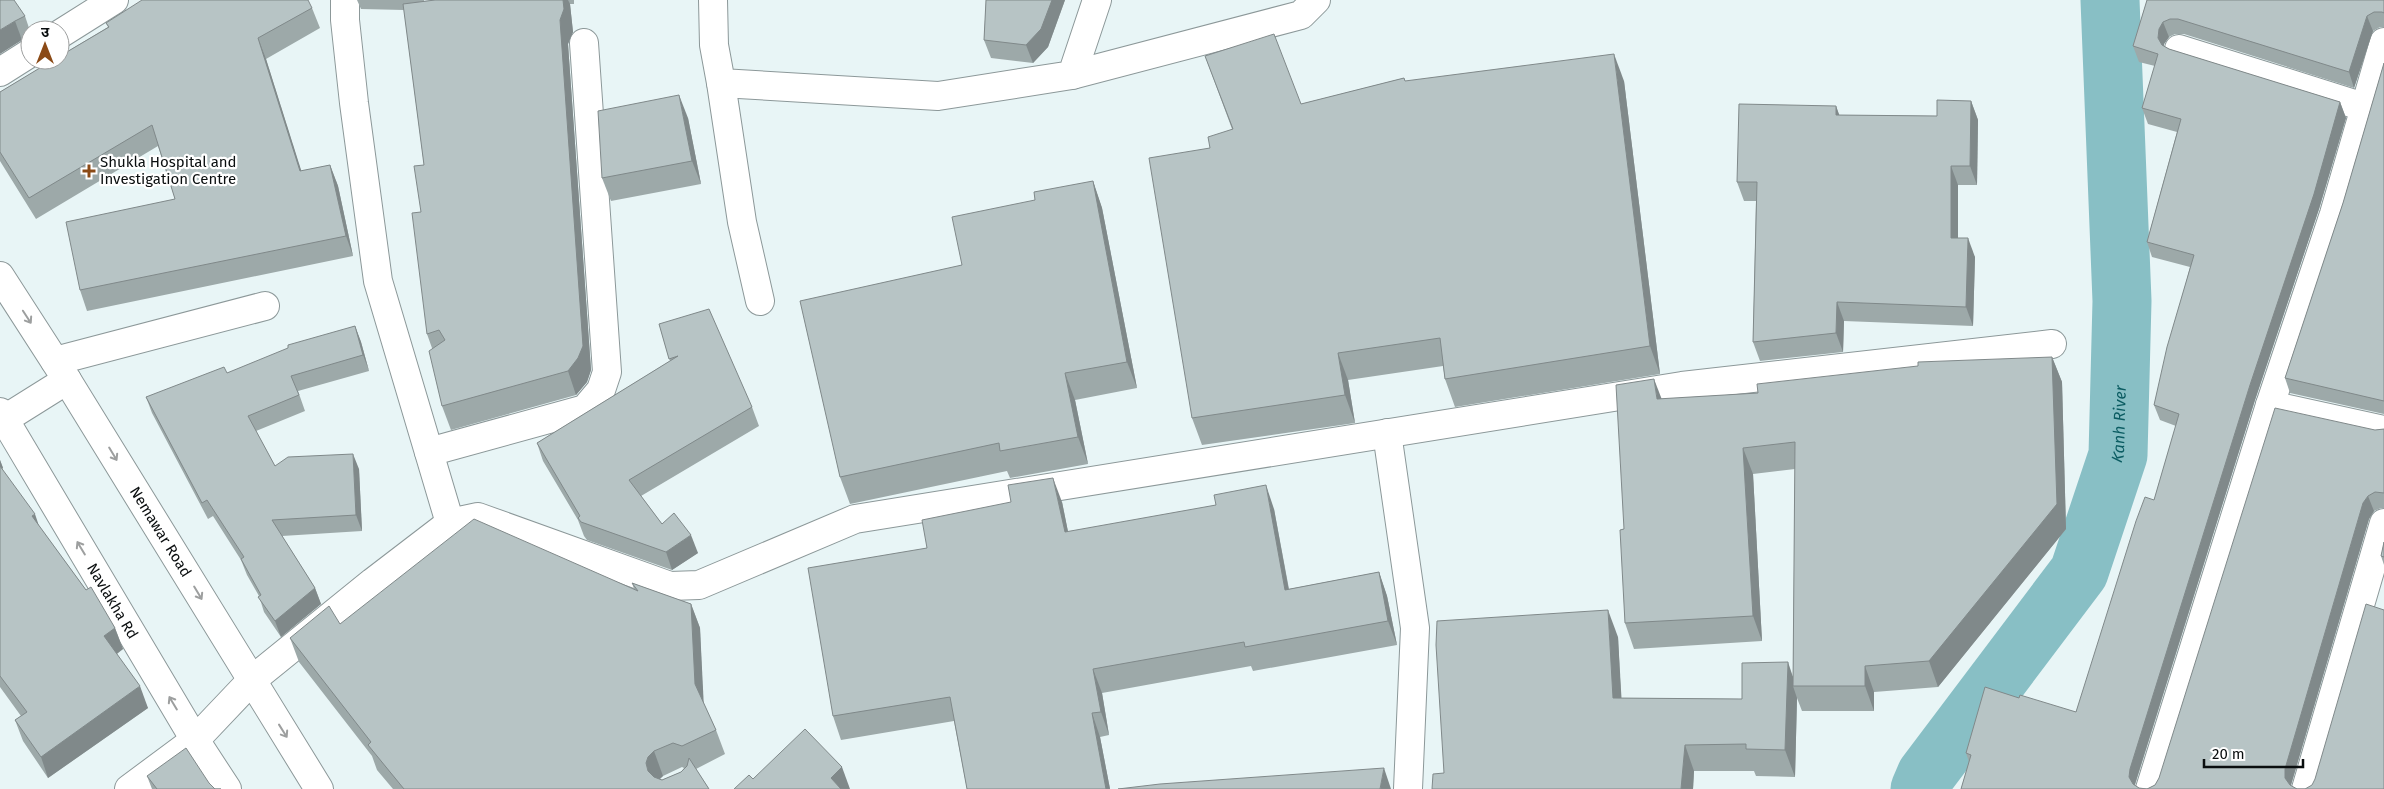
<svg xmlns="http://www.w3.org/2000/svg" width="2384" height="789" font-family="'Fira Sans','Noto Sans Devanagari',sans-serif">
	<rect width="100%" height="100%" fill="#e8f5f6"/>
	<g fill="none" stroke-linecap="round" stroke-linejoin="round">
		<path stroke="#88bfc5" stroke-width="59" id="s1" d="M1920,789L1926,775L2079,572L2118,455L2122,301L2110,0"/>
		<defs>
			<g id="street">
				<path d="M345,0V20L354,103L378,281L450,523"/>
				<path d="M713,0L714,45L721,83L938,96L1072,75L1097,0"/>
				<path d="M60,34L114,0"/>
				<path d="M2384,42L2334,214L2270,405L2384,430"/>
				<path d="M2179,49L2364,107"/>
				<path d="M0,72L30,53"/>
				<path d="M1072,75L1301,15L1316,0"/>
				<path d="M721,83L742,222L760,301"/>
				<path d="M55,361L265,306"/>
				<path d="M0,422L67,380"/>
				<path d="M1387,433L1415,628L1408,789"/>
				<path d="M429,452L585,409L601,390L607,372L584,43"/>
				<path d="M129,789L195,740L252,680L373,582L450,523L478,517L670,586L699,585L855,519L1682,386L2052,344"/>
				<path d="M2150,789L2270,405"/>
				<path d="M2306,789L2384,523"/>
			</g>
			<g id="secondary">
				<path id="s2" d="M0,276L67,380L319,789"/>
				<path id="s3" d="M0,412L195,740L227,789"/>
			</g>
		</defs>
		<use href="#street" stroke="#8c9899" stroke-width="30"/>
		<use href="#secondary" stroke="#8c9899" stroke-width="30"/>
		<use href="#street" stroke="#fff" stroke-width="28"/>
		<use href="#secondary" stroke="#fff" stroke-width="28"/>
	</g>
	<g fill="#9da9a9" fill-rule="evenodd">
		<path d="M0,0L25,16L30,31V36L22,40Z"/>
		<path d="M357,0H424V1L435,0H574V4H570L573,32L568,44L591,370L587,382L576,395L451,430L442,406L432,348L427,334L421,212L424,165L404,10L361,9Z"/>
		<path d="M986,0H1065L1048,47L1033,63L991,58L984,40Z"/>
		<path d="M2147,0H2384V27H2380L2373,31L2354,88L2184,34H2175L2169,37L2164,44V46L2169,49L2340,102L2346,118L2319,209L2255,400L2135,785L2139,788L2147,789L2155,785L2375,430L2384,429V508H2381L2374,511L2369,519L2291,785V786L2297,789H2384H1961L1969,762L1966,753L2019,698L2076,712L2154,500L2176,426L2160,420L2154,405L2190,267L2152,257L2147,242L2177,132L2148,124L2142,108L2155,66L2139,62L2133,46Z"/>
		<path d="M312,8L320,28L266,59L301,171L330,165L338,186L353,256L87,311L80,290L175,199L158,146L36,219L0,161V92L108,27L106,23Z"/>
		<path d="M1205,56L1301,104L1404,78L1405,81H1624L1660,374L1455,407L1445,379L1443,366L1348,380L1355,423L1202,445L1192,418L1210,148L1232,129Z"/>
		<path d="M2384,63V414L2290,393L2285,378L2343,203Z"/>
		<path d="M1971,101L1978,120L1977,185H1958V238L1975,257L1973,326L1844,321L1843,352L1760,361L1753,342L1756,201H1744L1737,182L1836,106L1839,115L1937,116Z"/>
		<path d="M688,118L701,184L611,201L602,178Z"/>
		<path d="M1093,181L1102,208L1137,388L1075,400L1088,464L1010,478L1007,471L850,504L840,477L962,265L1035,200Z"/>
		<path d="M659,324L752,407L759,426L641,496L662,524L698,553L672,570L587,540L584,536L578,520L543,461L537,443L670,361Z"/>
		<path d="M355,326L361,342L369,371L298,391L305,411L256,431L275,466L359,469L362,531L282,536L315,588L321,604L281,637L264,612L259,596L247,575L241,560L213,516L208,519L152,413L146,397L227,373Z"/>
		<path d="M2052,357L2062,382L2066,529L1938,687L1874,692V711H1802L1797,698L1795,777L1756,776L1754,771H1694L1693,789H1432L1444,773L1618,637L1621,698L1742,699L1793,676L1795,469L1753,474L1762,641L1634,649L1625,623L1624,529L1662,399L1758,393Z"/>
		<path d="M0,460L3,468L2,469L39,526L86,590L115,628L123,649L117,654L148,708L48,778L23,741L15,720L21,716L0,687Z"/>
		<path d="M1062,502L1068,532L1274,509L1289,589L1379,572L1387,596L1397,645L1253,671L1251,666L1102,693L1109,735L1100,737L1110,789H967L954,721L841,740L833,716L927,548Z"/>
		<path d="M2384,542V565L2381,556Z"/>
		<path d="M632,583L691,604L700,628L703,702L716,730L725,754L696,769L709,789H393L377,770L372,756L299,662L290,638L340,624L634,589ZM682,767L684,768L681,772L662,780L660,779L663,776Z"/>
		<path d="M147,776L209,783L215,789H221H152Z"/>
	</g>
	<g fill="#80898a">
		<path d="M563,0H568L570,4L573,32L568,44L591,370L587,382L576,395L568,371L560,20Z"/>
		<path d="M1052,0H1065L1048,47L1033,63L1026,45Z"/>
		<path d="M2367,16L2373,31L2354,88L2349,72Z"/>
		<path d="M15,21L22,40L0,54V30Z"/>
		<path d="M2163,22L2169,37L2164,44V53L2158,38L2159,29Z"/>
		<path d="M258,38L266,59L308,192L300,171Z"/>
		<path d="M1614,54L1624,81L1660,374L1650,346Z"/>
		<path d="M679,95L688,118L701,184L692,161Z"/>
		<path d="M1971,101L1978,120L1977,185L1970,166Z"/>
		<path d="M2340,102L2346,118L2319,209L2255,400L2135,784V789L2129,777L2130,769L2250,385Z"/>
		<path d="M1836,106L1843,125L1836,115Z"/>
		<path d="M330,165L338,186L353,256L346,236Z"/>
		<path d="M1951,166L1958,185V257L1951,238Z"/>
		<path d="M1093,181L1102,208L1137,388L1127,362Z"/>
		<path d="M1968,238L1975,257L1973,326L1966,307Z"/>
		<path d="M1837,302L1844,321L1843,352L1836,333Z"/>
		<path d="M355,326L361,342L369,371L363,355Z"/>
		<path d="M1338,353L1348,380L1355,423L1345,395Z"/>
		<path d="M2052,357L2062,382L2066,529L1938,687L1929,661Z"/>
		<path d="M1065,373L1075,400L1088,464L1078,437Z"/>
		<path d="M1654,379L1664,405L1657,399Z"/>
		<path d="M1743,448L1753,474L1762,641L1753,616Z"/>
		<path d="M353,454L359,469L362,531L356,515Z"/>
		<path d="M0,460L3,468L0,470Z"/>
		<path d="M1053,478L1062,502L1073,556L1065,532Z"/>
		<path d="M1266,485L1274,509L1293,613L1285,590Z"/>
		<path d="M2368,496L2374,511L2369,519L2291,785V789L2285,778V769L2363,503Z"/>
		<path d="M35,514L42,535L32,516Z"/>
		<path d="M691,535L698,553L672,570L666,552Z"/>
		<path d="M1379,572L1387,596L1397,645L1388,621Z"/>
		<path d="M315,588L321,604L281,637L275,621Z"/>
		<path d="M691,604L700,628L704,709L695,684Z"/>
		<path d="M1608,610L1618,637L1623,725L1613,698Z"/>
		<path d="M115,628L123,649L112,657L104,636Z"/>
		<path d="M1788,662L1796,686H1793L1797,698L1795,777L1785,750Z"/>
		<path d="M1865,666L1874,692V711L1865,686Z"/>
		<path d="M1093,669L1102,693L1109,735L1101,712Z"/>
		<path d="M140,686L148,708L48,778L41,757Z"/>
		<path d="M1092,713L1100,737L1110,789H1106Z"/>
		<path d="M1685,745L1694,771L1693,789H1681Z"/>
		<path d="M654,751L663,776L657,781L648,771L646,763L648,757Z"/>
		<path d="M842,767L850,789H835L831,778Z"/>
		<path d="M1384,768L1391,789H1380Z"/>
	</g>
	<g fill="#b7c4c5" stroke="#80898a">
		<path d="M0,0H14L25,16L15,21L0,30Z"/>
		<path d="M142,0H308L312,8L258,38L300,171L330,165L346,236L80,290L66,222L175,199L152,125L29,198L0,152V92L53,60H60V56L109,27L106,23Z"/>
		<path d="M435,0H563L564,9L560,20L583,346L578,358L568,371L442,406L429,351L445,340L439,330L427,334L412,213L421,212L414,166L424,165L403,4Z"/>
		<path d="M986,0H1052L1041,29L1026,45L984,40Z"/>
		<path d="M2147,0H2384V13L2382,12H2374L2367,16L2349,72L2178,19H2170L2163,22L2159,29L2158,38L2162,45L2169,49L2340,102L2314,194L2250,385L2130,769L2129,777L2133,784L2139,788L2147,789L2155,785L2159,778L2275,408L2375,430L2384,429V493L2375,492L2368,496L2363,503L2285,769V778L2290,785L2297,789H2305L2312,785L2315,779L2366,604L2384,610V789H1961L1971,755L1966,753L1985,687L2019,698L2020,695L2076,712L2136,521L2145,497L2154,500L2179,414L2154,405L2167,347L2194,255L2147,242L2181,119L2142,108L2158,54L2133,46Z"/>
		<path d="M1274,34L1301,104L1404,78L1405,81L1614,54L1650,346L1445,379L1440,338L1338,353L1345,395L1192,418L1149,158L1210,148L1208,137L1233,129L1205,56Z"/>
		<path d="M2384,63V401L2285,378L2343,203Z"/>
		<path d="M679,95L692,161L602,178L598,111Z"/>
		<path d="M1937,100L1971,101L1970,166H1951V238H1968L1966,307L1837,302L1836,333L1753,342L1757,182H1737L1739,104L1836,106V115L1937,116Z"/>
		<path d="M1093,181L1127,362L1065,373L1078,437L1000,451L999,443L840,477L800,301L962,265L952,217L1035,200L1034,192Z"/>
		<path d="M709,309L752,407L629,480L662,524L674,513L691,535L666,552L581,522L578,518L580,516L537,443L678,356L669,359L659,324Z"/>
		<path d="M355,326L363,355L291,376L299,395L248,416L275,466L288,457L353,454L356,515L272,520L315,588L275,621L258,597L261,595L241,559L244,557L207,500L202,503L146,397L224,367L227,373L288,348V345Z"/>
		<path d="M2052,357L2057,504L1929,661L1865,666V686H1793L1795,442L1743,448L1753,616L1625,623L1620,530L1624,529L1616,385L1654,379L1657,399L1758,393L1757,384L1918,366V362Z"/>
		<path d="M0,466L35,514L32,516L86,590L91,587L115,628L104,636L140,686L41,757L15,720L27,712L0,676Z"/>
		<path d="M1053,478L1065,532L1216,505L1214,495L1266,485L1285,590L1379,572L1388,621L1245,647L1244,642L1093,669L1101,712L1092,713L1106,789H967L950,697L833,716L808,568L927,548L922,520L1011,502L1008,485Z"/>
		<path d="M474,519L638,591L632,583L691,604L695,684L716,730L682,746L673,743L654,751L648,757L646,763L648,771L654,777L662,780L681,772L687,766L689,758L709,789H404L368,745L371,742L290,638L329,606L340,624Z"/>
		<path d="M2384,542V557L2381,556Z"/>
		<path d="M1608,610L1613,698L1742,699V663L1788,662L1785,750L1746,749V744L1685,745L1681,789H1432L1433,774L1444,773L1436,645L1437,621Z"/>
		<path d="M805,729L842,767L831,778L841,789H734L749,775L753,779Z"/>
		<path d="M186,748L209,783L215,789H221H157L147,776Z"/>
		<path d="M1384,768L1380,789H1118L1160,784Z"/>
	</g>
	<defs><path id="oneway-shaft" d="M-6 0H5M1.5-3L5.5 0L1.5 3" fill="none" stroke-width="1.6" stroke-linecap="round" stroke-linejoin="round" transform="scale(1.25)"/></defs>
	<g stroke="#9d9f9f">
		<use href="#oneway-shaft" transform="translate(27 317) rotate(57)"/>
		<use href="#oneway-shaft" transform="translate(113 454) rotate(59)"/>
		<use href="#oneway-shaft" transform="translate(81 548) rotate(-121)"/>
		<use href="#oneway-shaft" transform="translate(198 593) rotate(59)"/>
		<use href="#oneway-shaft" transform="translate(173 703) rotate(-121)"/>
		<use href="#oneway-shaft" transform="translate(283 731) rotate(58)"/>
	</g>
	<path fill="#8b4a16" stroke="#fff" stroke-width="2" d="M86.5 163.5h5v5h5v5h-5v5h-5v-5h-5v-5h5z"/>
	<g text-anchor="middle" stroke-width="4.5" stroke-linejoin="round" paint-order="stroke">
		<g font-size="15" fill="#0a0e0f" stroke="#fff" text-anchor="start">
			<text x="100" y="167">Shukla Hospital and<tspan x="100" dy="17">Investigation Centre</tspan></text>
		</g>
		<g font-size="15" fill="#0a0e0f" stroke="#fff">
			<text dy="5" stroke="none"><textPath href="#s2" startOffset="302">Nemawar Road</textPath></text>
			<text dy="5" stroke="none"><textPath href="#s3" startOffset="220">Navlakha Rd</textPath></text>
		</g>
		<g font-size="16" font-style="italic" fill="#0b5c62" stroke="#fff">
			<text dy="6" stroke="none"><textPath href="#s1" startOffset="424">Kanh River</textPath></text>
		</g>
	</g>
	<g transform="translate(45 45)"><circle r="24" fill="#ffffff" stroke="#9d9f9f"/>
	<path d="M0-4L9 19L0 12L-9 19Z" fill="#8b4a16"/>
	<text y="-8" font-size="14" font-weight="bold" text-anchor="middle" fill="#0a0e0f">उ</text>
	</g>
	<path d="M2204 759v8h99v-8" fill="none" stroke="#0a0e0f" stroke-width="2.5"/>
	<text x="2212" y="759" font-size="15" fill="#0a0e0f" stroke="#ffffff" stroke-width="4" paint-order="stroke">20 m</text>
</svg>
